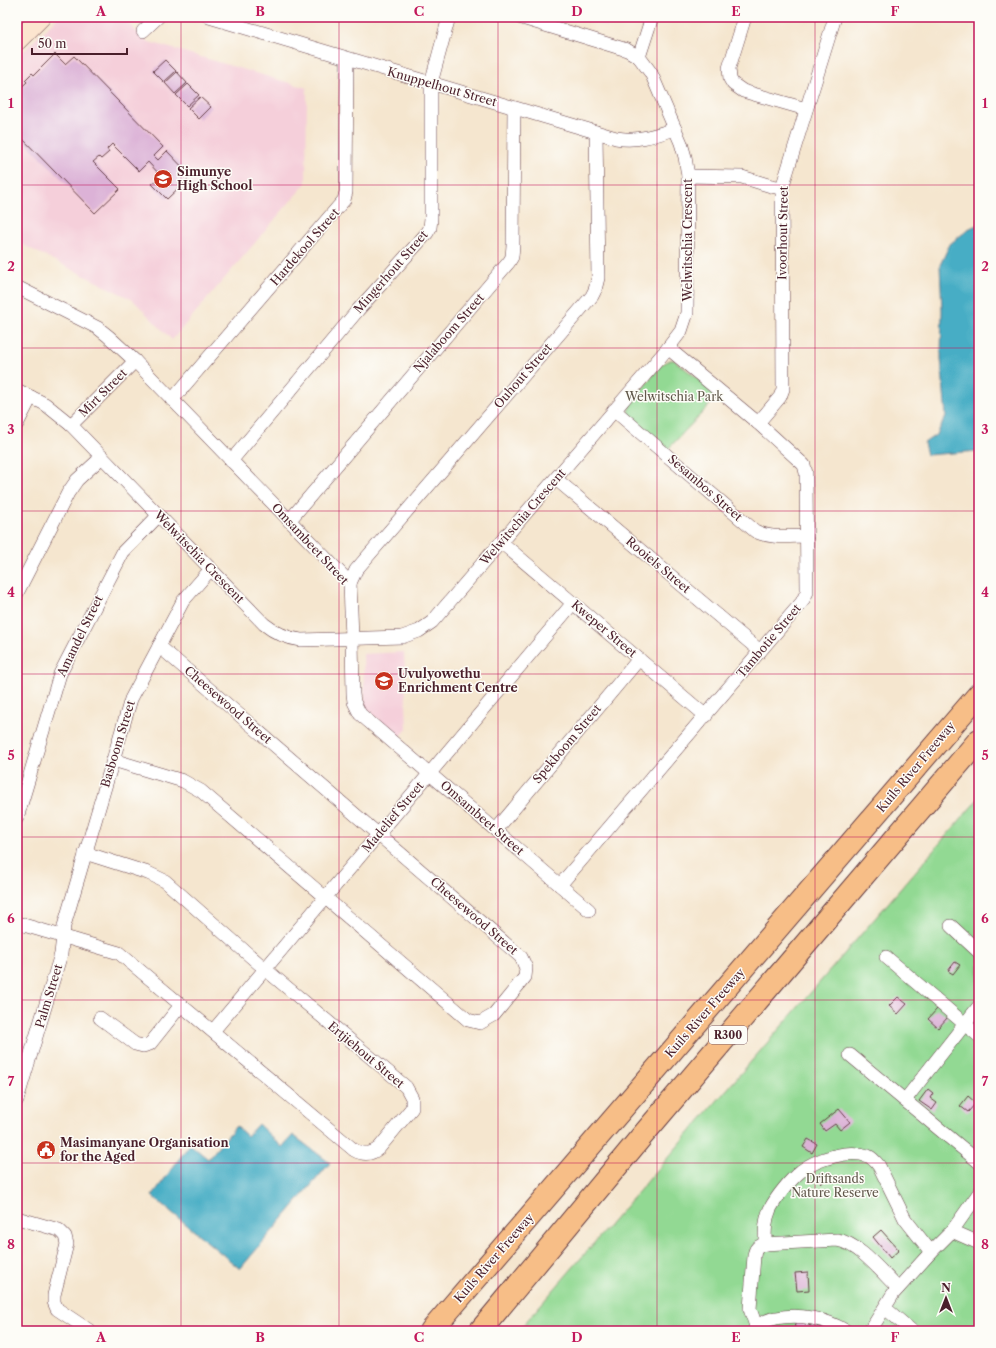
<svg xmlns="http://www.w3.org/2000/svg" width="996" height="1348" font-family="'Libre Caslon Text',serif">
	<rect width="100%" height="100%" fill="#fdfcf7"/>
	<filter id="ink" filterUnits="userSpaceOnUse"><feTurbulence type="fractalNoise" baseFrequency=".025" numOctaves="2"/><feDisplacementMap in="SourceGraphic" scale="8" xChannelSelector="R" yChannelSelector="G"/><feConvolveMatrix kernelMatrix="1 2 1 2 8 2 1 2 1" color-interpolation-filters="sRGB"/></filter>
	<filter id="wash" filterUnits="userSpaceOnUse"><feTurbulence type="fractalNoise" baseFrequency=".012" numOctaves="4" result="noise"/><feDisplacementMap in="SourceGraphic" scale="16" xChannelSelector="R" yChannelSelector="G"/><feGaussianBlur stdDeviation="0.9" result="paint"/><feColorMatrix in="noise" values="0 0 0 0 0 0 0 0 0 0 0 0 0 0 0 0 0 1.4 0 .05"/><feComposite in="paint" operator="in"/></filter>
	<g filter="url(#wash)">
		<rect width="100%" height="100%" fill="#f5e6cf"/>
		<g fill="#f5cfda">
			<path d="M58,17H122L146,41L307,88L306,183L172,340L133,300L17,242V189L21,181L17,177V58Z"/>
			<path d="M573,17H610L607,27Z"/>
			<path d="M404,652L407,729L399,738L365,708L363,654Z"/>
		</g>
		<g fill="#92d993" stroke="#6e7c5f">
			<path d="M670,360H674L719,395L667,450L630,417L628,411L631,403L661,365Z"/>
			<path d="M979,798V1331H518Z"/>
		</g>
		<g fill="#46adc5" stroke="#486678">
			<path d="M979,224V451L927,455L924,443L937,434L946,416L941,358L942,311L940,265L950,244L970,228Z"/>
			<path d="M258,1124L282,1147L293,1135L330,1163L240,1269L152,1196L190,1144L208,1159L236,1126L247,1136Z"/>
		</g>
		<g id="blocks">
			<g fill="#dcb2d7">
				<path d="M55,54L65,64L74,56L163,147L154,156L158,160L167,151L191,176L167,199L152,184L161,176L148,162L139,171L112,144L107,149L109,152L101,159L99,157L93,162L120,189L95,213L17,133V91L27,82L25,80L32,73L34,75Z"/>
				<path d="M165,60L176,71L164,82L153,71Z"/>
				<path d="M177,72L187,83L175,94L165,83Z"/>
				<path d="M188,84L199,95L187,106L176,95Z"/>
				<path d="M200,97L211,107L199,119L188,108Z"/>
				<path d="M955,962L960,965L953,974L948,971Z"/>
				<path d="M898,997L907,1004L898,1014L889,1006Z"/>
				<path d="M937,1009L948,1017L938,1028L928,1019Z"/>
				<path d="M928,1089L933,1093L930,1098L937,1103L932,1110L919,1101Z"/>
				<path d="M968,1096L976,1103L968,1112L960,1106Z"/>
				<path d="M839,1109L850,1122L840,1130L835,1124L825,1131L820,1124Z"/>
				<path d="M808,1139L817,1144L812,1153L803,1147Z"/>
				<path d="M822,1172L826,1179L821,1183L816,1176Z"/>
				<path d="M881,1230L899,1250L890,1258L873,1237Z"/>
				<path d="M808,1272L809,1290L797,1291L795,1273Z"/>
				<path d="M797,1321L811,1326V1324L822,1328L823,1325L833,1331H793Z"/>
			</g>
		</g>
	</g>
	<g filter="url(#ink)">
		<use href="#blocks" fill-opacity="0" stroke="#643d44" stroke-width="1"/>
		<g fill="none" stroke-linecap="round" stroke-linejoin="round">
			<defs>
				<g id="street">
					<path d="M209,17L616,138C637,142 656,135 675,129"/>
					<path d="M745,17L729,68L730,79L733,84L743,91L806,109"/>
					<path d="M143,31L158,17"/>
					<path d="M639,57L652,17"/>
					<path d="M688,176L742,177L771,186L782,188"/>
					<path d="M17,287L98,328L108,336L135,361L350,583L352,639L353,694L354,702L360,714L589,910"/>
					<path d="M17,390L45,404L71,425L264,624C275,633 286,638 301,640L402,637L419,631L432,622L668,348L681,331L687,313L688,176L685,157L681,143L651,73L639,57L627,50L519,17"/>
					<path d="M172,400L344,200L346,192L347,59"/>
					<path d="M614,410L755,531C770,539 790,536 807,536"/>
					<path d="M758,423L780,397L783,389L782,188L835,17"/>
					<path d="M17,424L31,397"/>
					<path d="M71,425L135,361"/>
					<path d="M231,461L358,310L427,233L430,228L431,218V83L449,17"/>
					<path d="M556,479L760,651"/>
					<path d="M289,521L509,262L512,257L513,245L514,108"/>
					<path d="M501,542L706,716"/>
					<path d="M350,583L356,570L592,296L595,290L598,278L596,132"/>
					<path d="M17,593L68,493L77,480L102,457"/>
					<path d="M113,760L183,781L201,791L468,1020L480,1023L494,1015L525,977L526,968L521,957L159,646"/>
					<path d="M17,818L60,674L123,552L159,515"/>
					<path d="M496,830L639,659"/>
					<path d="M560,885L802,602L807,592L806,473L804,465L758,423L668,348"/>
					<path d="M17,923L119,953L354,1150C363,1155 371,1155 379,1148L412,1108V1098L406,1087L265,969L165,881L148,873L85,853"/>
					<path d="M951,926L979,952"/>
					<path d="M886,957L979,1036"/>
					<path d="M100,1018L135,1044L143,1046L150,1044L181,1005"/>
					<path d="M213,1031L573,603"/>
					<path d="M850,1055L979,1162"/>
					<path d="M17,1100L61,954L64,926L131,699L183,601L211,569"/>
					<path d="M905,1100L979,1006"/>
					<path d="M17,1218L59,1230L65,1236L67,1244L54,1295V1302L57,1309L90,1331"/>
					<path d="M952,1231L979,1243"/>
					<path d="M898,1288C882,1273 859,1243 837,1240L765,1244C765,1232 765,1220 770,1209C777,1196 790,1180 801,1171C817,1159 848,1149 868,1156C873,1158 876,1162 879,1166L905,1219L931,1252"/>
					<path d="M885,1308L912,1331"/>
					<path d="M756,1326C762,1323 769,1319 776,1318C800,1313 826,1319 846,1331"/>
					<path d="M754,1331L756,1326L750,1309L754,1256C755,1248 758,1246 765,1244"/>
					<path d="M870,1331L893,1294L931,1252L952,1231L979,1193"/>
				</g>
				<path id="secondary" d="M17,41L41,17"/>
				<g id="highway">
					<path d="M431,1331L979,694"/>
					<path d="M480,1331L642,1136L979,740"/>
				</g>
			</defs>
			<use href="#street" stroke="#643d44" stroke-width="14"/>
			<use href="#secondary" stroke="#643d44" stroke-width="20"/>
			<use href="#highway" stroke="#643d44" stroke-width="24"/>
			<use href="#street" stroke="#fff" stroke-width="13"/>
			<use href="#secondary" stroke="#fce5cf" stroke-width="19"/>
			<use href="#highway" stroke="#f7be87" stroke-width="22"/>
		</g>
	</g>
	<path fill="none" stroke="#c2185b" stroke-width="1" stroke-opacity="0.55" d="M181,17V1331M339,17V1331M498,17V1331M657,17V1331M815,17V1331M17,185H979M17,348H979M17,511H979M17,674H979M17,837H979M17,1000H979M17,1163H979"/>
	<defs>
		<symbol id="school-disc" viewBox="-11 -11 22 22"><circle r="9.5" fill="#c8321e" stroke="#fdfcf7"/><path d="M0-5L7-2L0 1L-7-2ZM-4 1L0 2.5L4 1V4Q0 6-4 4Z" fill="#fff"/></symbol>
		<symbol id="civic-disc" viewBox="-11 -11 22 22"><circle r="9.5" fill="#c8321e" stroke="#fdfcf7"/><path d="M-.6-6.5H3V-4.5H.6V-3L4-1V1h2V6H-6V1h2V-1L-.6-3ZM-1.2 2.5V6h2.4V2.5Z" fill="#fff"/></symbol>
	</defs>
	<g fill-rule="evenodd">
		<use href="#school-disc" x="152" y="168" width="22" height="22"/>
		<use href="#school-disc" x="373" y="670" width="22" height="22"/>
		<use href="#civic-disc" x="35" y="1139" width="22" height="22"/>
	</g>
	<g text-anchor="middle" stroke-width="3" stroke-linejoin="round" paint-order="stroke">
		<rect fill="#fdfcf7" stroke="#806168" stroke-width="1" x="709" y="1026" width="38" height="18" rx="3"/>
		<g font-size="11" font-weight="bold" fill="#4a1f2b">
			<text x="728" y="1039">R300</text>
		</g>
		<g font-size="12" fill="#4a1f2b" stroke="#fdfcf7">
			<text transform="translate(442 87) rotate(16)" y="4">Knuppelhout Street</text>
			<text transform="translate(783 233) rotate(-89)" y="4">Ivoorhout Street</text>
			<text transform="translate(688 240) rotate(-90)" y="4">Welwitschia Crescent</text>
			<text transform="translate(305 247) rotate(-49)" y="4">Hardekool Street</text>
			<text transform="translate(391 272) rotate(-49)" y="4">Mingerhout Street</text>
			<text transform="translate(449 333) rotate(-49)" y="4">Njalaboom Street</text>
			<text transform="translate(523 376) rotate(-49)" y="4">Ouhout Street</text>
			<text transform="translate(103 393) rotate(-45)" y="4">Mirt Street</text>
			<text transform="translate(705 488) rotate(41)" y="4">Sesambos Street</text>
			<text transform="translate(523 517) rotate(-49)" y="4">Welwitschia Crescent</text>
			<text transform="translate(310 544) rotate(47)" y="4">Omsambeet Street</text>
			<text transform="translate(199 557) rotate(46)" y="4">Welwitschia Crescent</text>
			<text transform="translate(658 565) rotate(40)" y="4">Rooiels Street</text>
			<text transform="translate(604 629) rotate(40)" y="4">Kweper Street</text>
			<text transform="translate(80 636) rotate(-64)" y="4">Amandel Street</text>
			<text transform="translate(769 641) rotate(-50)" y="4">Tambotie Street</text>
			<text transform="translate(228 705) rotate(41)" y="4">Cheesewood Street</text>
			<text transform="translate(118 744) rotate(-73)" y="4">Basboom Street</text>
			<text transform="translate(567 744) rotate(-50)" y="4">Spekboom Street</text>
			<text transform="translate(916 767) rotate(-50)" y="4">Kuils River Freeway</text>
			<text transform="translate(393 817) rotate(-50)" y="4">Madelief Street</text>
			<text transform="translate(482 818) rotate(41)" y="4">Omsambeet Street</text>
			<text transform="translate(474 916) rotate(41)" y="4">Cheesewood Street</text>
			<text transform="translate(49 996) rotate(-73)" y="4">Palm Street</text>
			<text transform="translate(705 1013) rotate(-49)" y="4">Kuils River Freeway</text>
			<text transform="translate(366 1055) rotate(40)" y="4">Ertjiehout Street</text>
			<text transform="translate(494 1258) rotate(-49)" y="4">Kuils River Freeway</text>
		</g>
		<g font-size="12" font-weight="bold" fill="#4a1f2b" stroke="#fdfcf7" text-anchor="start">
			<text x="177" y="176">Simunye<tspan x="177" dy="14">High School</tspan></text>
			<text x="398" y="678">Uvulyowethu<tspan x="398" dy="14">Enrichment Centre</tspan></text>
			<text x="60" y="1147">Masimanyane Organisation<tspan x="60" dy="14">for the Aged</tspan></text>
		</g>
		<g font-size="12" fill="#60574a" stroke="#fdfcf7">
			<text x="674" y="401">Welwitschia Park</text>
			<text x="835" y="1183">Driftsands<tspan x="835" dy="14">Nature Reserve</tspan></text>
		</g>
	</g>
	<rect width="996" height="1348" fill="none" stroke="#fdfcf7" stroke-width="44"/>
	<g transform="translate(946 1298)" stroke="#fdfcf7" stroke-width="3" paint-order="stroke">
	<path d="M0-3L7 15L0 10L-7 15Z" fill="#4a1f2b"/>
	<text y="-6" font-size="11" font-weight="bold" text-anchor="middle" fill="#4a1f2b">N</text>
	</g>
	<path d="M32 48v6h95v-6" fill="none" stroke="#4a1f2b" stroke-width="2"/>
	<text x="38" y="48" font-size="12" fill="#4a1f2b" stroke="#fdfcf7" stroke-width="3" paint-order="stroke">50 m</text>
	<rect x="22" y="22" width="952" height="1304" fill="none" stroke="#c2185b" stroke-width="1.5"/>
	<g font-size="13" text-anchor="middle" font-weight="bold" fill="#c2185b">
		<text x="101" y="16">A</text>
		<text x="260" y="16">B</text>
		<text x="419" y="16">C</text>
		<text x="577" y="16">D</text>
		<text x="736" y="16">E</text>
		<text x="895" y="16">F</text>
		<text x="11" y="108">1</text>
		<text x="985" y="108">1</text>
		<text x="11" y="271">2</text>
		<text x="985" y="271">2</text>
		<text x="11" y="434">3</text>
		<text x="985" y="434">3</text>
		<text x="11" y="597">4</text>
		<text x="985" y="597">4</text>
		<text x="11" y="760">5</text>
		<text x="985" y="760">5</text>
		<text x="11" y="923">6</text>
		<text x="985" y="923">6</text>
		<text x="11" y="1086">7</text>
		<text x="985" y="1086">7</text>
		<text x="11" y="1249">8</text>
		<text x="985" y="1249">8</text>
		<text x="101" y="1342">A</text>
		<text x="260" y="1342">B</text>
		<text x="419" y="1342">C</text>
		<text x="577" y="1342">D</text>
		<text x="736" y="1342">E</text>
		<text x="895" y="1342">F</text>
	</g>
</svg>
